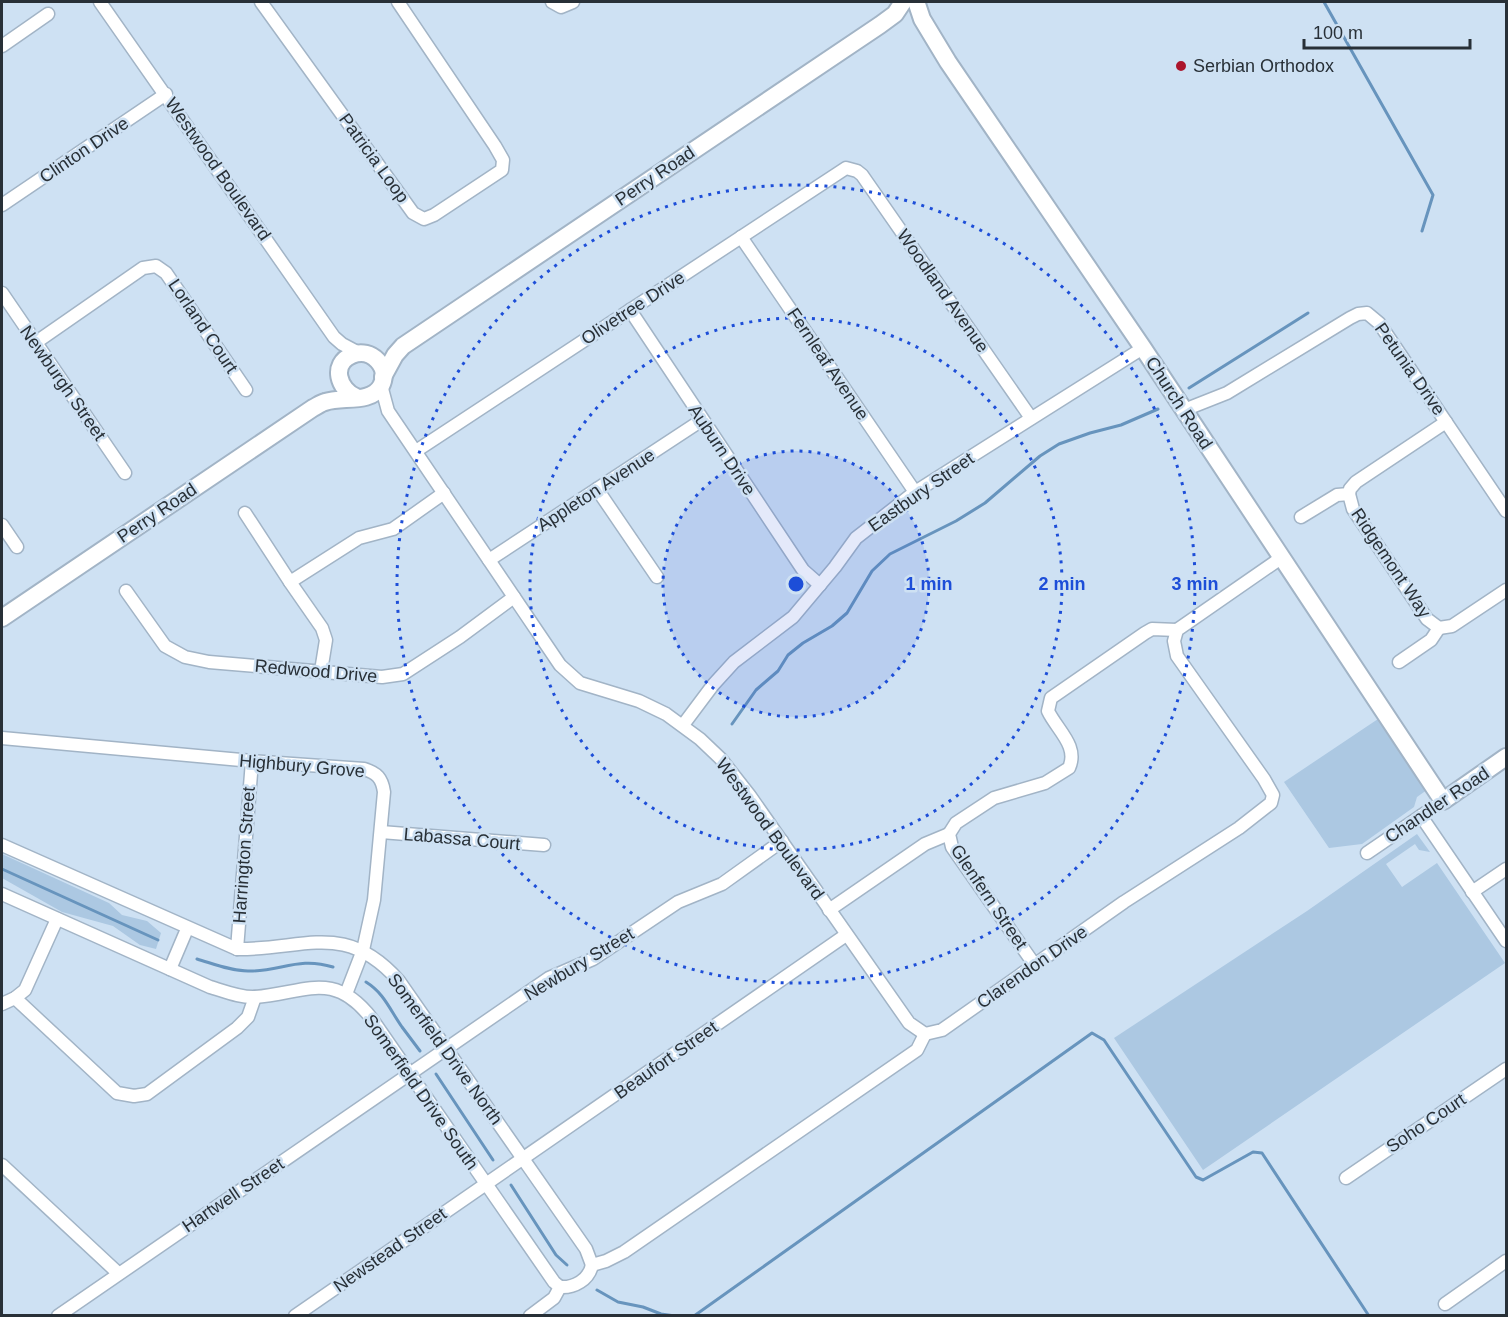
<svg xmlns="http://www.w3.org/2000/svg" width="1508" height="1317" font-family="Arial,sans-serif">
	<rect width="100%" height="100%" fill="#cee1f3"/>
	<g fill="#acc8e2">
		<path d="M1384,715L1431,787L1417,797L1414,807L1362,844L1329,848L1284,782Z"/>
		<path d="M1417,834L1430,852L1419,850L1415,844L1386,864L1402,887L1437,863L1505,963L1203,1170L1114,1038L1307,911Z"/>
		<path d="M2,854L109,903L122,915L147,921L161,933L156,949L140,945L113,926L62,912L2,878Z"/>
	</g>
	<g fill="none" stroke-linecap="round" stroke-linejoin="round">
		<g stroke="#6794bd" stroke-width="3">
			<path d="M1324,2L1433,195L1422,231"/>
			<path d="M1189,388L1308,313"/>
			<path d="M732,724L756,690L778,671L788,655L803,643L832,626L847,613L872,571L890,554L956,521L985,503L1040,456L1059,444L1090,433L1121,425L1158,409"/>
			<path d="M2,869L158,940"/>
			<path d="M197,959C214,964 231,971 248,971C280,972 298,956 333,967"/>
			<path d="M366,982C384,993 390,1010 402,1027C408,1035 414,1043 420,1051"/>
			<path d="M436,1074L493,1160"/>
			<path d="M511,1185L556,1255L567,1265"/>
			<path d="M597,1290L618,1302L643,1307L661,1314L675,1316"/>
			<path d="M694,1316L1092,1033L1104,1040L1196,1177L1203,1180L1253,1152L1262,1153L1369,1316"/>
		</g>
		<defs>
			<g id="minor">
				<path d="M100,2L334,337L342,344L359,353"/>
				<path d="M261,2L413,213L424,219L434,215L502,170L503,160L495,146L398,2"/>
				<path d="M552,2L561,7L573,2"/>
				<path d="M2,46L48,14"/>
				<path d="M2,205L166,94"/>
				<path d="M741,237L915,492"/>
				<path d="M2,293L125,473"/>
				<path d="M630,310L803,570L820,585"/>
				<path d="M35,343L143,268L156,266L166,273L246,390"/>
				<path d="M381,385L388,411L560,665L580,683L639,701L666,714L700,739L721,759L750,796L909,1023L925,1034"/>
				<path d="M1184,410L1227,393L1350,318L1358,314L1367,313L1379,323L1506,511"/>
				<path d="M416,451L846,168L857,171L862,175L1031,418"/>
				<path d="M597,489L657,577"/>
				<path d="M1349,494L1353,509L1427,619L1439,628"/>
				<path d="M1349,494L1350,489L1356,482L1446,422"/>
				<path d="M245,513L290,582L359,538L393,529L444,493"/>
				<path d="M1301,517L1337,495L1349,494"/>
				<path d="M2,525L17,547"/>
				<path d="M489,560L702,420"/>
				<path d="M290,582L322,628L326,640L321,671"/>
				<path d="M126,591L165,646L185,657L209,662L382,677L403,674L460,637L514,597"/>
				<path d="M1439,628L1452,626L1506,590"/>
				<path d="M1399,662L1431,640L1439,628"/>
				<path d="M683,725L713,685L734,662L793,617L835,567L856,538L915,492L1143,348"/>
				<path d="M2,738L252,761L364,769C377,773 382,778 384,792L374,900L363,950L346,994"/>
				<path d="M1421,816L1506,941"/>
				<path d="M381,832L544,845"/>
				<path d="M2,845L237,949C305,950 345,920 399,981L586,1249L592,1265"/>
				<path d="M1367,853L1443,801"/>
				<path d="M1472,892L1506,869"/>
				<path d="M2,894L210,987C224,991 240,998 255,997C306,993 333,969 372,1019L554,1282L560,1287"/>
				<path d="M829,910L925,844L949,834"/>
				<path d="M237,949L252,761"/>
				<path d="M1034,964L952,847L949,834L956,823L994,798L1045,783L1069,768C1079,746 1057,730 1048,711L1051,698L1145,633L1152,629L1177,630"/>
				<path d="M170,969L187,929"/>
				<path d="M15,998L117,1093L134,1096L147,1094L237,1028L248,1017L255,997"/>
				<path d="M2,1004L15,998L25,990L57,919"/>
				<path d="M925,1034L942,1030L1124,902L1239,828L1271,803L1273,795L1264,779L1177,656L1174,641L1177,630L1281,558"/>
				<path d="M2,1165L118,1273"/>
				<path d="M1346,1178L1506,1069"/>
				<path d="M592,1265L606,1261L624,1252L917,1050L925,1034"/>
				<path d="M560,1287C574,1288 589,1280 592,1265"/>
				<path d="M1445,1304L1506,1261"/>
				<path d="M58,1316L549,978L593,959L678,902L722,884L782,841"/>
				<path d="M295,1316L846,935"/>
				<path d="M530,1316L554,1298L560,1287"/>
			</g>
			<g id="secondary">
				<path d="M917,4L922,19L948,62L1143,348L1443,801L1506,757"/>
				<path d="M383,377L395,355L403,346L880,25L895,14L903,2"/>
				<path d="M2,618L313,408C317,406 321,403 325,402C342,396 371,404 381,386C391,367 371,347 352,355C330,364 339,390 356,397"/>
			</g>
		</defs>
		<use href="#minor" stroke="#a2b4c6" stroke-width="15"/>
		<use href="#secondary" stroke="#a2b4c6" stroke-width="20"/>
		<use href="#minor" stroke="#fff" stroke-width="12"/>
		<use href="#secondary" stroke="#fff" stroke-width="16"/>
	</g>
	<circle cx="796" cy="584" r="133" fill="#1d4ed8" fill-opacity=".12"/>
	<g fill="none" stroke="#1d4ed8" stroke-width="3" stroke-dasharray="3 6">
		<circle cx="796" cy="584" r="133"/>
		<circle cx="796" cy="584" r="266"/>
		<circle cx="796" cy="584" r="399"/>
	</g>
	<circle fill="#ab152c" stroke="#cee1f3" stroke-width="2" cx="1181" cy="66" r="6"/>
	<g text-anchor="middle" stroke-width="5" stroke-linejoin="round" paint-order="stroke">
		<g font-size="18" fill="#283037" stroke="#cee1f3" text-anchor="start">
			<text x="1193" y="72">Serbian Orthodox</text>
		</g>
		<g font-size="18" fill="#283037" stroke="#cee1f3">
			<text transform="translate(84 150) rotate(-34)" y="6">Clinton Drive</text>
			<text transform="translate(374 158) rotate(54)" y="6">Patricia Loop</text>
			<text transform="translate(218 169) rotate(55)" y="6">Westwood Boulevard</text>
			<text transform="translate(655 176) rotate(-34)" y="6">Perry Road</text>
			<text transform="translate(943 291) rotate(55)" y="6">Woodland Avenue</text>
			<text transform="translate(633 308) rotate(-33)" y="6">Olivetree Drive</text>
			<text transform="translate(203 326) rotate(56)" y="6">Lorland Court</text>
			<text transform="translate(828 364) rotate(56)" y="6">Fernleaf Avenue</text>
			<text transform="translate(1410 369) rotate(55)" y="6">Petunia Drive</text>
			<text transform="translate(63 383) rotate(55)" y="6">Newburgh Street</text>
			<text transform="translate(1179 403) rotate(57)" y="6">Church Road</text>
			<text transform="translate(722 450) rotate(56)" y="6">Auburn Drive</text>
			<text transform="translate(596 490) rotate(-33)" y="6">Appleton Avenue</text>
			<text transform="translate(921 492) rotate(-35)" y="6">Eastbury Street</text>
			<text transform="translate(157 513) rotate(-34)" y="6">Perry Road</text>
			<text transform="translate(1391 563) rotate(56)" y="6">Ridgemont Way</text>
			<text transform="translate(316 671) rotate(5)" y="6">Redwood Drive</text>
			<text transform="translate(302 766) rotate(5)" y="6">Highbury Grove</text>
			<text transform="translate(1437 805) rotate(-34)" y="6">Chandler Road</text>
			<text transform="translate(770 829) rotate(54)" y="6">Westwood Boulevard</text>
			<text transform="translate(462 839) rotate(5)" y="6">Labassa Court</text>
			<text transform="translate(244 855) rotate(-86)" y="6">Harrington Street</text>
			<text transform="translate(989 897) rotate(56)" y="6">Glenfern Street</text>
			<text transform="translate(579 964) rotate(-31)" y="6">Newbury Street</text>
			<text transform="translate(1032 967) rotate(-35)" y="6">Clarendon Drive</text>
			<text transform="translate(445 1049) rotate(54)" y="6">Somerfield Drive North</text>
			<text transform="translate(666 1060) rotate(-35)" y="6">Beaufort Street</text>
			<text transform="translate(421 1092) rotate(55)" y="6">Somerfield Drive South</text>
			<text transform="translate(1426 1123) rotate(-34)" y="6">Soho Court</text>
			<text transform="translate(233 1195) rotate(-34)" y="6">Hartwell Street</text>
			<text transform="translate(390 1250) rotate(-35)" y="6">Newstead Street</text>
		</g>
	</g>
	<circle cx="796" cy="584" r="9" fill="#1d4ed8" stroke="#cee1f3" stroke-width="3"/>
	<g font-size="18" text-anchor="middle" font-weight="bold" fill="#1d4ed8" stroke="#cee1f3" stroke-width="5" stroke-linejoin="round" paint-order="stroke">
		<text x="929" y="590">1 min</text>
		<text x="1062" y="590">2 min</text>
		<text x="1195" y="590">3 min</text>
	</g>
	<rect width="1508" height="1317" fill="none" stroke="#283037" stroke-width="6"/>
	<path d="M1304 39v9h166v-9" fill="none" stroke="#283037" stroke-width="3"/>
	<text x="1313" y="39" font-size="18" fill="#283037" stroke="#cee1f3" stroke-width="4.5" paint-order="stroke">100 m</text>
</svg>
